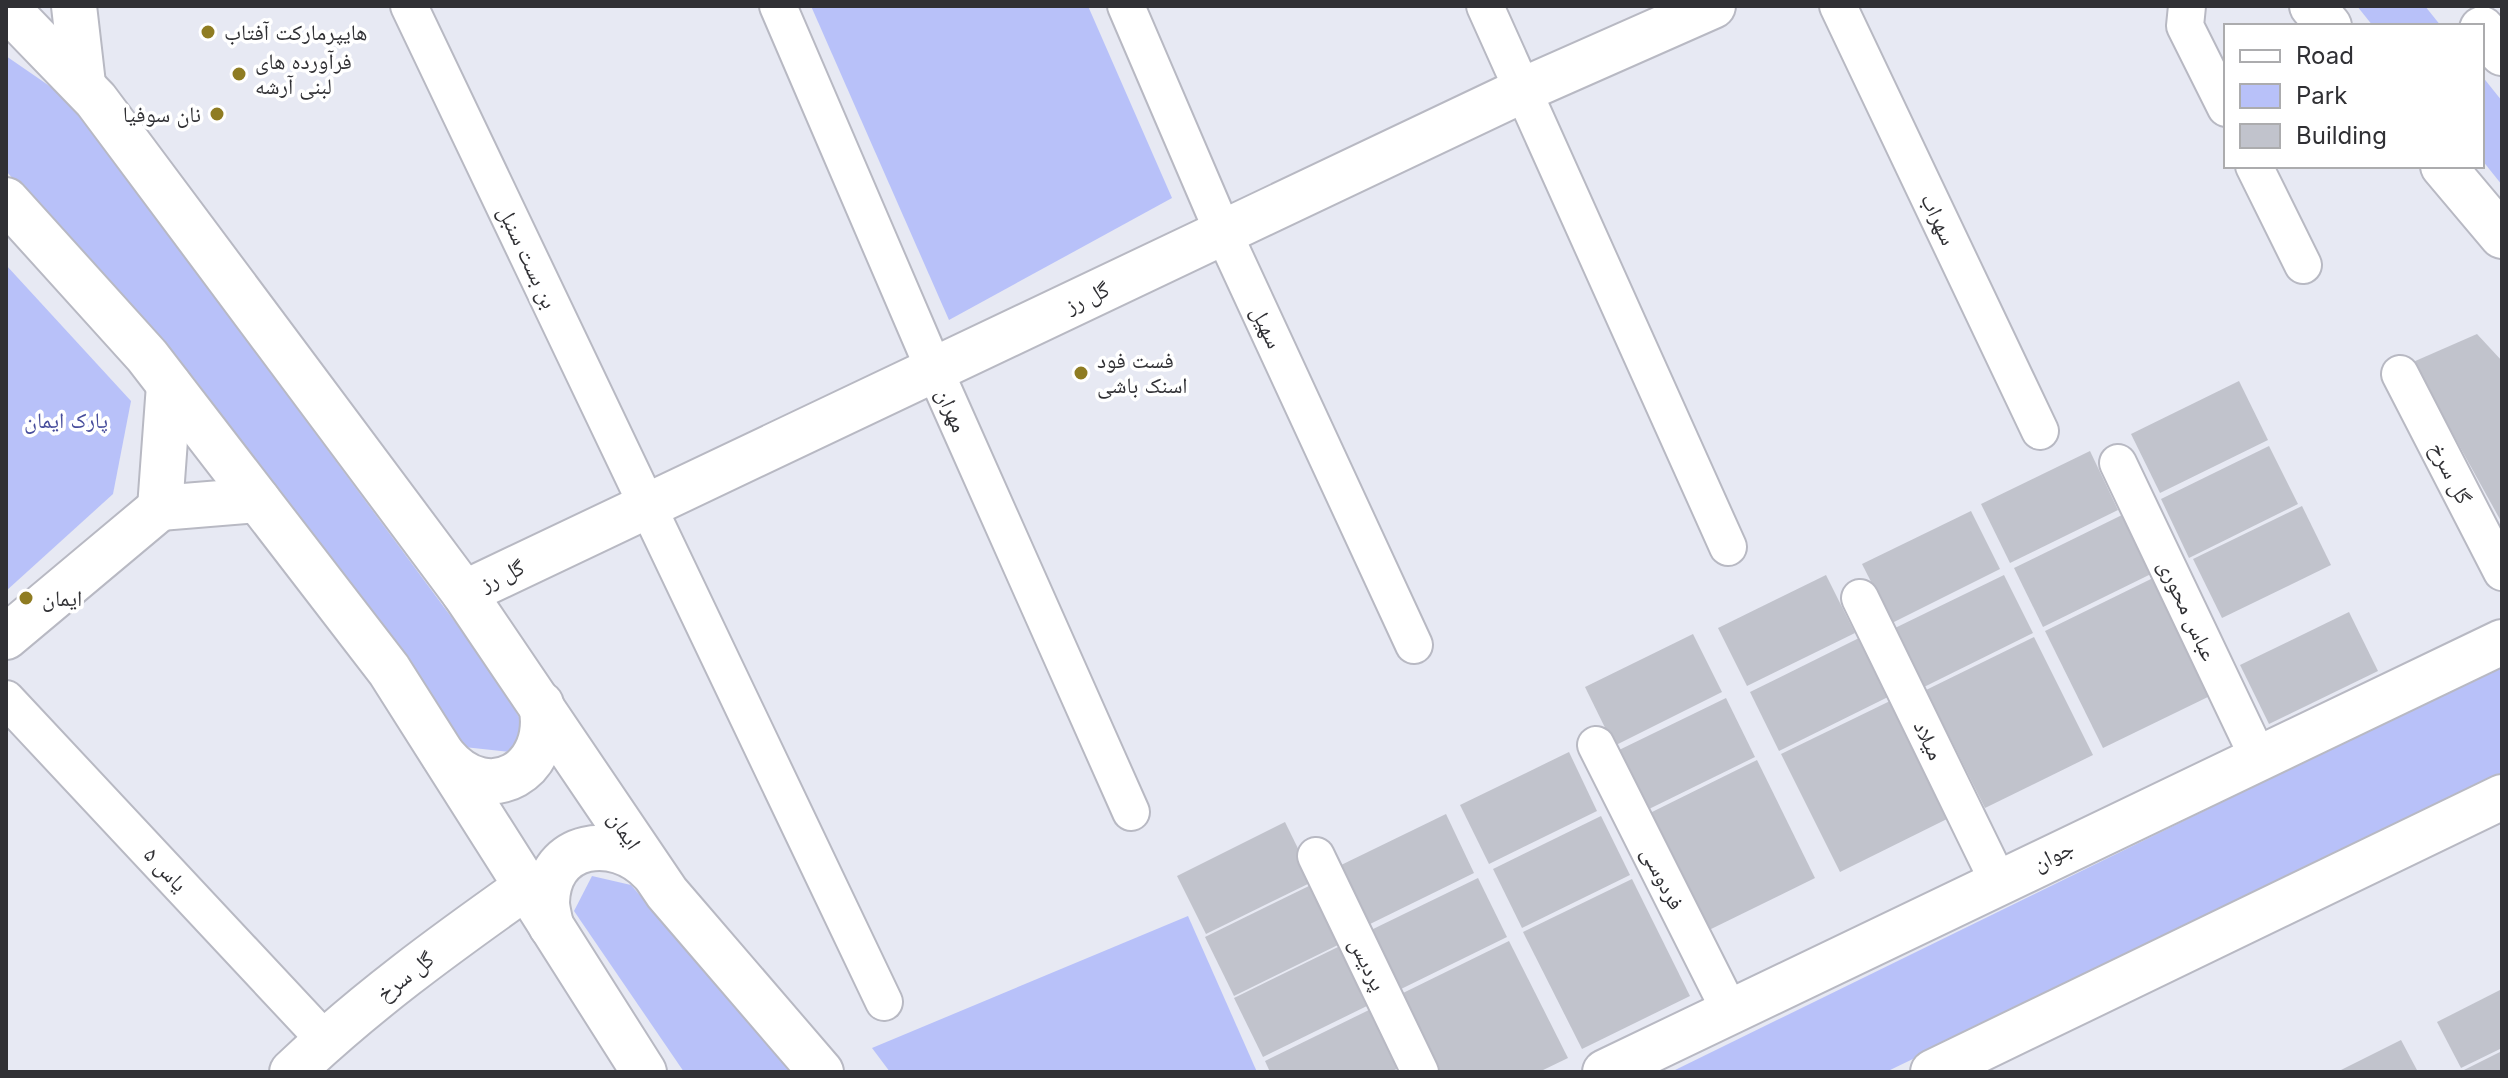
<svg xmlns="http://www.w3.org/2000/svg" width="2508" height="1078" font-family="Inter,'Noto Naskh Arabic',sans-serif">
	<rect width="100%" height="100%" fill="#e7e9f3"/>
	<g fill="#b8c1f9">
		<path d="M811,6H1088L1172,198L949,320Z"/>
		<path d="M2357,6H2425L2441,26H2373Z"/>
		<path d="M6,56L67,98L498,680L524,726L511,752L464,747L379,624L194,378L6,171Z"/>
		<path d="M2482,76L2502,101V185L2482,160Z"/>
		<path d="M6,265L131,401L113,494L6,591Z"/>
		<path d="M2502,665V774L1886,1072H1671Z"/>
		<path d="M592,876L631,885L793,1072H684L574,911Z"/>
		<path d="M1188,916L1257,1072H890L872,1048Z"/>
	</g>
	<g fill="#c1c3cc">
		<path d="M2477,334L2502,361V523L2413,362Z"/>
		<path d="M2239,381L2268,440L2160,493L2131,434Z"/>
		<path d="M2269,446L2298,504L2189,558L2161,499Z"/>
		<path d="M2090,451L2118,510L2010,563L1981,504Z"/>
		<path d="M2302,506L2331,565L2222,618L2193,559Z"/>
		<path d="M1971,511L2000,569L1892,623L1862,564Z"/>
		<path d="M2122,515L2151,574L2043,627L2014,568Z"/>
		<path d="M1826,575L1855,633L1747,686L1718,628Z"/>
		<path d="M2004,575L2033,633L1924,687L1895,628Z"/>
		<path d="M2153,578L2212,695L2103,748L2045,631Z"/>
		<path d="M2349,612L2378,671L2269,724L2240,665Z"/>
		<path d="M1693,634L1722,692L1614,746L1585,687Z"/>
		<path d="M2034,637L2093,755L1985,808L1926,690Z"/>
		<path d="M1859,638L1888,697L1779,751L1750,692Z"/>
		<path d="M1726,698L1755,757L1647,810L1617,751Z"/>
		<path d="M1890,701L1949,818L1840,872L1781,754Z"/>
		<path d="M1569,752L1597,811L1489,864L1460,805Z"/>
		<path d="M1757,760L1815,878L1707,931L1648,814Z"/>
		<path d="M1446,814L1474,873L1366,926L1337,867Z"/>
		<path d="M1601,816L1630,875L1522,928L1493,869Z"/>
		<path d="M1285,822L1314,881L1206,934L1177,876Z"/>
		<path d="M1478,878L1507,937L1399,990L1369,931Z"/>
		<path d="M1632,879L1690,996L1582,1049L1523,932Z"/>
		<path d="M1313,884L1342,943L1234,996L1205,937Z"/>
		<path d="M1509,941L1568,1058L1539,1072H1440L1401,994Z"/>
		<path d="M1342,945L1371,1004L1263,1057L1234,998Z"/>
		<path d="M2502,989V1048L2461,1068L2437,1022Z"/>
		<path d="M1373,1008L1402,1066L1391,1072H1270L1265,1061Z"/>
		<path d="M2401,1040L2418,1072H2337Z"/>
		<path d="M2502,1051V1072H2460Z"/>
	</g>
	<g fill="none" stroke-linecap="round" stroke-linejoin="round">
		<defs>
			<g id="street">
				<path d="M409,6L884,1002"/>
				<path d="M778,6L934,369L1131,812"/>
				<path d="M1126,6L1223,232L1414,645"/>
				<path d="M1485,6L1728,547"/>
				<path d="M1838,6L2040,431"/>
				<path d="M2187,6L2185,26L2226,108"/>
				<path d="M2254,166L2303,265"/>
				<path d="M2400,374L2502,572"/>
				<path d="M2118,463L2258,757"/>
				<path d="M1860,598L1998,881"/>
				<path d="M6,699L325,1040"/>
				<path d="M1596,745L1730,1011"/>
				<path d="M1316,856L1420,1072"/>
			</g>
			<g id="secondary">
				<path d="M74,6L83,84"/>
				<path d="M2312,6L2329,26"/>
				<path d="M6,7L96,100L464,593L667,893L821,1072"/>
				<path d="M2482,29L2502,53"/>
				<path d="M2443,166L2502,236"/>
				<path d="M6,200L147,356L389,670L644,1072"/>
				<path d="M169,385L160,508L258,500"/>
				<path d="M464,593L1523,90L1713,6"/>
				<path d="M6,637L160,508"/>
				<path d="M444,756C489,810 555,770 541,704"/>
				<path d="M551,926C550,919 547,909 547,902C549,841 615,833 651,871"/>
				<path d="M292,1072C364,1003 444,945 526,887"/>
				<path d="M1605,1072L2502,642"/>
				<path d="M1933,1072L2502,797"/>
			</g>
		</defs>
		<use href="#street" stroke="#b8b9c3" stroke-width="40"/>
		<use href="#secondary" stroke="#b8b9c3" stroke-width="48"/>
		<use href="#street" stroke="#fff" stroke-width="36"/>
		<use href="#secondary" stroke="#fff" stroke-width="44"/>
	</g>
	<g fill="#8f7c22" stroke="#fff" stroke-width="3">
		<circle cx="208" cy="32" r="8"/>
		<circle cx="239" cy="74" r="8"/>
		<circle cx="217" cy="114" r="8"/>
		<circle cx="1081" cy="373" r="8"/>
		<circle cx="26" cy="598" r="8"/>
	</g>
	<g text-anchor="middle" stroke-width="7" stroke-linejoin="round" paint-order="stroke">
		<g font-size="22" fill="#303034" stroke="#fff" text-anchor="start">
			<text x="224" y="40">هایپرمارکت آفتاب</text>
			<text x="255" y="69">فرآورده های<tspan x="255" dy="25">لبنی آرشه</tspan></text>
			<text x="201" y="122" text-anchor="end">نان سوفیا</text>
			<text x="1097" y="368">فست فود<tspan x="1097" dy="25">اسنک باشی</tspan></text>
			<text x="42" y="606">ایمان</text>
		</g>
		<g font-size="22" fill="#303034" stroke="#fff">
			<text transform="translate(1939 219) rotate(65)" y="8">سهراب</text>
			<text transform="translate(528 257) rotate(65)" y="8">بن بست سنبل</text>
			<text transform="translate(1087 297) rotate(-25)" y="8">گل رز</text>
			<text transform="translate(1267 327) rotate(65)" y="8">سهیل</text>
			<text transform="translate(952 410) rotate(66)" y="8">مهران</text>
			<text transform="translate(2451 473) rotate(63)" y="8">گل سرخ</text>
			<text transform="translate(502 575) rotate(-25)" y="8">گل رز</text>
			<text transform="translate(2188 610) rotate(65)" y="8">عباس محوری</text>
			<text transform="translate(1929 740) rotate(64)" y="8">میلاد</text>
			<text transform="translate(625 830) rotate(57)" y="8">ایمان</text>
			<text transform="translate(2053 855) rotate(-26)" y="8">جوان</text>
			<text transform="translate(166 869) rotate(47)" y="8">یاس ۵</text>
			<text transform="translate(1663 878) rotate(63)" y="8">فردوسی</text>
			<text transform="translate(1368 964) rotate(64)" y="8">پردیس</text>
			<text transform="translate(405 976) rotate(-38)" y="8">گل سرخ</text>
		</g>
		<g font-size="22" fill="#464c9b" stroke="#fff">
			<text x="66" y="428">پارک ایمان</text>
		</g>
	</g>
	<rect width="2508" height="1078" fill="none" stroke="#303034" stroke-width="16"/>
	<rect x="2224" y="24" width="260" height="144" fill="#ffffff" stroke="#acacae" stroke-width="2"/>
	<rect x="2240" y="50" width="40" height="12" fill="#ffffff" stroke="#acacae" stroke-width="2"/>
	<text x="2296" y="64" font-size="24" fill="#303034">Road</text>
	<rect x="2240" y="84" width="40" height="24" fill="#b8c1f9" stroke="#acacae" stroke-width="2"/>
	<text x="2296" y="104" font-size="24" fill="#303034">Park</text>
	<rect x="2240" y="124" width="40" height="24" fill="#c1c3cc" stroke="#acacae" stroke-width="2"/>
	<text x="2296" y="144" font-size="24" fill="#303034">Building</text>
</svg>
